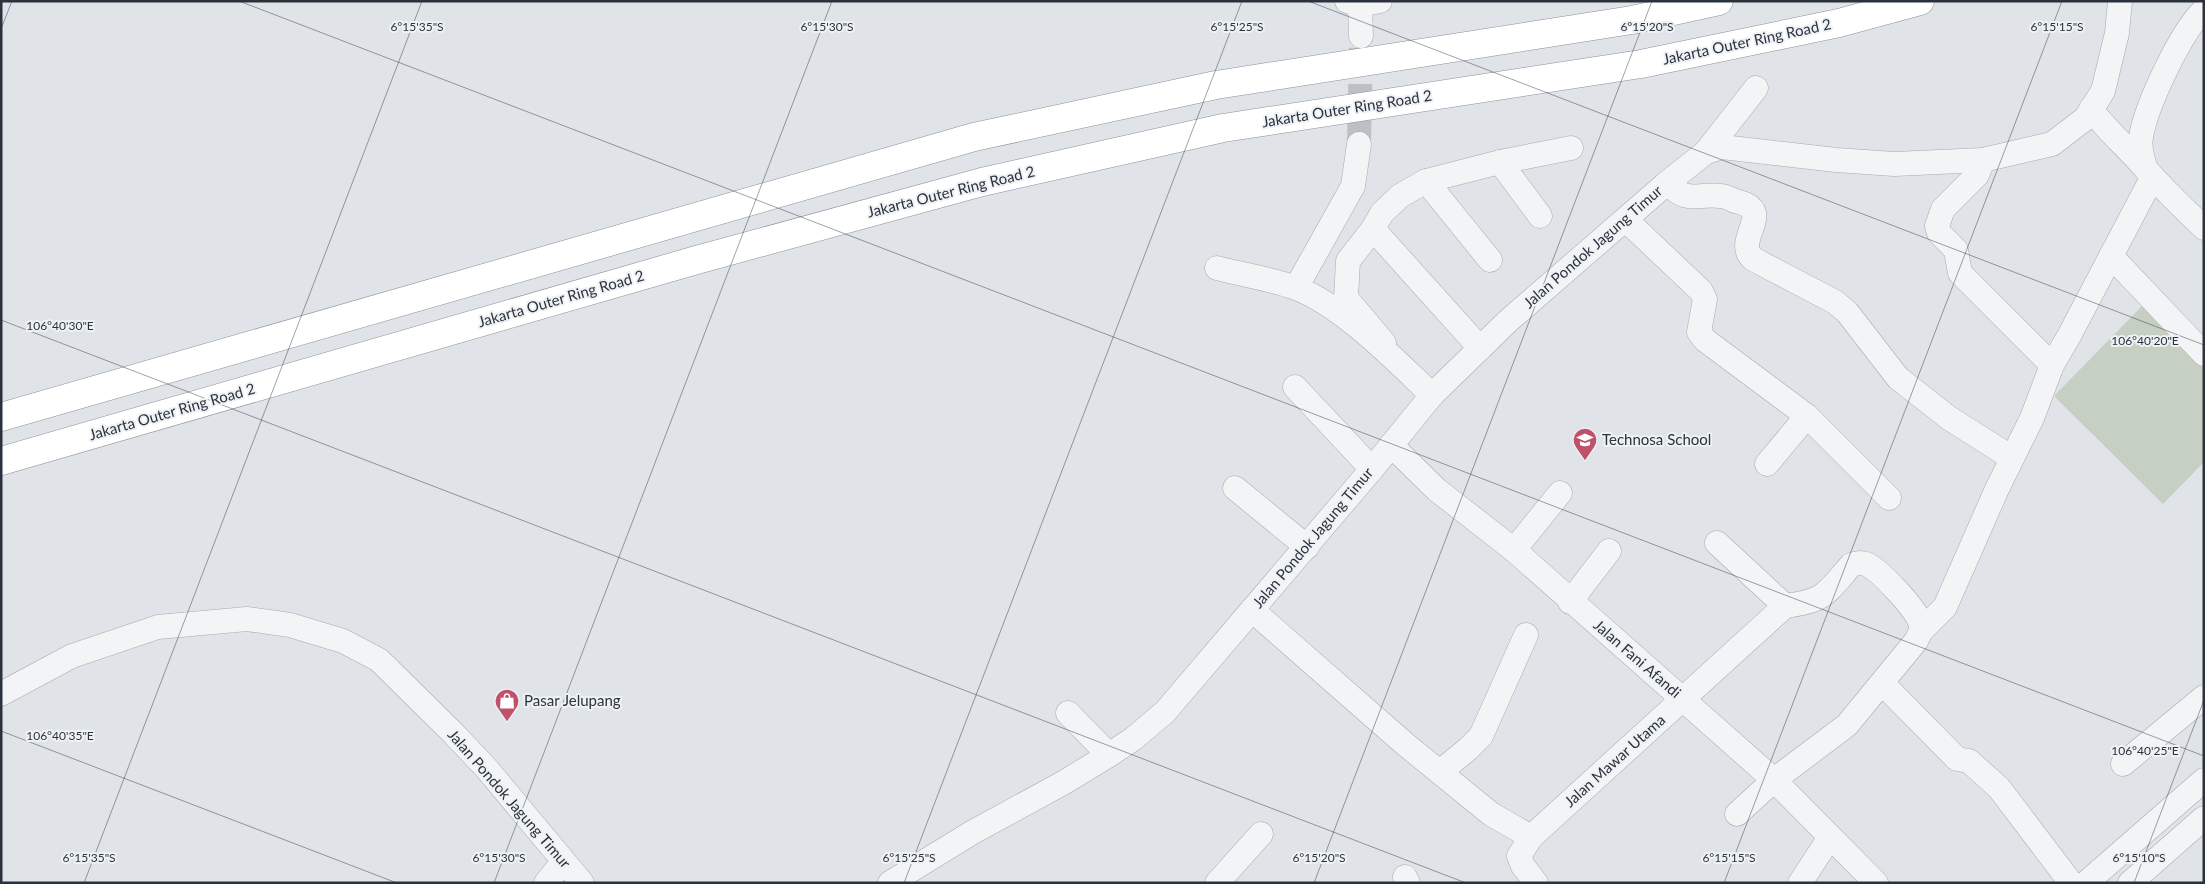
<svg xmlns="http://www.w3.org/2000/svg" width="2205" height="884" font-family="Lato,sans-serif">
	<rect width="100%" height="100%" fill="#e0e3e7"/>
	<path fill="#c6d0c2" d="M2142,306L2204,367V462L2163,504L2054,396Z"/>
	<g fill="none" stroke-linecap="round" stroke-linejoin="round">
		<path stroke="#bcc0c5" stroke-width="24" stroke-dasharray="24 12" stroke-linecap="butt" d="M1359,144L1361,45"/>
		<defs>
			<g id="minor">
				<path d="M1347,1L1360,5L1380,1"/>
				<path d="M1360,5L1361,36"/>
				<path d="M2091,109C2107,131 2127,147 2144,167C2162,188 2183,208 2204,228"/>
				<path d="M1706,152L1722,147L1836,160L1894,164L1983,160L2052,144L2086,118L2103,91L2117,33L2120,1"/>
				<path d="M1983,160L1977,175L1943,209L1937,226L1939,233L1956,250L1960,273L2052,365"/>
				<path d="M1500,162L1540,216"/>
				<path d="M2145,167C2142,157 2139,147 2141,137C2146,106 2181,31 2204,10"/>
				<path d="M1426,181L1490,260"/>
				<path d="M1667,183C1689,205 1695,193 1721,196C1725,196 1731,199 1735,201C1740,202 1746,204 1750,207C1765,219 1735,243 1753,259L1835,302L1847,312L1898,378L1949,418L2012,458"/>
				<path d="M1626,220L1701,291L1705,299L1699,332L1705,340L1807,416L1889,498"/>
				<path d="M1373,229L1480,348"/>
				<path d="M2111,256L2204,354"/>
				<path d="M1217,268C1243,275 1271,279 1296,288C1343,306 1395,360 1432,395"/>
				<path d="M1296,288L1353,186L1359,144"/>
				<path d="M1384,343L1346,298L1348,261L1373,229L1382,213L1400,196L1426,181L1500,162L1571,148"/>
				<path d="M1295,387L1372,469"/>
				<path d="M1391,445L1437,490L1514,550L1774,780L1876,883"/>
				<path d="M1767,464L1807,416"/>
				<path d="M1235,488L1307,547"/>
				<path d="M1717,543L1785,606"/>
				<path d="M1514,550L1560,493"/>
				<path d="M1570,602L1609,551"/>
				<path d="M1252,610L1405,744L1491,814L1531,837"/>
				<path d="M1921,631L1945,607L1997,489L2032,418L2052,365L2069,336L2152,178"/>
				<path d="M1882,683L1957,759L1969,761L1999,788L2071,883"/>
				<path d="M1,694L72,656L158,627L247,619L290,625L343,641L379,660L453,733L487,769L582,883"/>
				<path d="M1068,713L1109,755"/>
				<path d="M2123,764L2204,697"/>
				<path d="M1440,772L1468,749L1481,736L1526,635"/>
				<path d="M1405,877L1408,883"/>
				<path d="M546,883L563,862"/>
				<path d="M890,883L973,832L1063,783L1109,755L1133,739L1165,712L1372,469L1432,395L1508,321L1667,183L1706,152L1756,88"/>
				<path d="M1217,883L1261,834"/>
				<path d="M1536,883L1523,866L1519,856L1531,837L1785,606C1825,601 1826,594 1851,565C1856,563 1861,562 1866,564C1879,569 1915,608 1920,622C1923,629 1919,635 1916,641L1847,725L1774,780L1737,814"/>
				<path d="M1800,883L1830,837"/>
				<path d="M2086,883L2204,780"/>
				<path d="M2130,883L2204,818"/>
			</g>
			<g id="highway">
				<path d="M1,417L974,137L1216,85L1632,20L1719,1"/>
				<path d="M1,461L693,261L982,182L1223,128L1641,64L1839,23L1920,1"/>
			</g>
		</defs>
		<use href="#minor" stroke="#a6aab1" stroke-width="25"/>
		<use href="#highway" stroke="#89929c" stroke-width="29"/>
		<use href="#minor" stroke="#f2f4f6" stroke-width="24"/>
		<use href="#highway" stroke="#fff" stroke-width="28"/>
	</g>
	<path fill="none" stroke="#2a323d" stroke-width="1" stroke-opacity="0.45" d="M239,1L2204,756M1308,1L2204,345M1,29L12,1M1,320L1466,883M1,731L397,883M84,883L422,1M494,883L832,1M904,883L1242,1M1314,883L1652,1M1724,883L2062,1M2134,883L2204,700"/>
	<defs>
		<symbol id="school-pin" viewBox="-11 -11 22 30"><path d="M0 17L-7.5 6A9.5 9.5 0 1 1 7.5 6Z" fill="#bf516b" stroke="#eff2f5"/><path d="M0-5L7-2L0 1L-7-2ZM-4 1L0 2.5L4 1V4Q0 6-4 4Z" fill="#fff"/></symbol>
		<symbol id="shop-pin" viewBox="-11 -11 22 30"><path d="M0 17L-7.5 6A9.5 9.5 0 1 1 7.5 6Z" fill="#bf516b" stroke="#eff2f5"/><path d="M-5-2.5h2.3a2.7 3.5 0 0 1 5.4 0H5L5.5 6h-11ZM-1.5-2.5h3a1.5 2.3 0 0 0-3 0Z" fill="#fff"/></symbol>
	</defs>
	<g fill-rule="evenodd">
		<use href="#school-pin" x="1571" y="426" width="28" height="38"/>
		<use href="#shop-pin" x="493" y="687" width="28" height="38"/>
	</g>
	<g text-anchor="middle" stroke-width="4" stroke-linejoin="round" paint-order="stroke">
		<g font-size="15" fill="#2a323d" stroke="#eff2f5">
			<text transform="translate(1747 42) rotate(-12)" y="5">Jakarta Outer Ring Road 2</text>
			<text transform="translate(1347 109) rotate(-9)" y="5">Jakarta Outer Ring Road 2</text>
			<text transform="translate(951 192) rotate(-14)" y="5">Jakarta Outer Ring Road 2</text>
			<text transform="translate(1593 247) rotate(-41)" y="5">Jalan Pondok Jagung Timur</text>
			<text transform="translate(561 299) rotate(-16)" y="5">Jakarta Outer Ring Road 2</text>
			<text transform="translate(172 412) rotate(-16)" y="5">Jakarta Outer Ring Road 2</text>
			<text transform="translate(1313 538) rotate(-50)" y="5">Jalan Pondok Jagung Timur</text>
			<text transform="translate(1637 659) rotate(41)" y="5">Jalan Fani Afandi</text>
			<text transform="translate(1615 761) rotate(-42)" y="5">Jalan Mawar Utama</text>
			<text transform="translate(509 799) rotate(49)" y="5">Jalan Pondok Jagung Timur</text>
		</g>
		<g font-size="15" fill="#2a323d" stroke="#eff2f5" text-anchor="start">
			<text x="1602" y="445">Technosa School</text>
			<text x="524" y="706">Pasar Jelupang</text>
		</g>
	</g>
	<g font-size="12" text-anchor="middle" fill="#2a323d" stroke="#eff2f5" stroke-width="4" stroke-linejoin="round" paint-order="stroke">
		<text x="417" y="31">6°15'35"S</text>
		<text x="827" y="31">6°15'30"S</text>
		<text x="1237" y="31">6°15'25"S</text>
		<text x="1647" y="31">6°15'20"S</text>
		<text x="2057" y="31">6°15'15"S</text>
		<text x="60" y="330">106°40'30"E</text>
		<text x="2145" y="345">106°40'20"E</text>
		<text x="60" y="740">106°40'35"E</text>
		<text x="2145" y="755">106°40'25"E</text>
		<text x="89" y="862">6°15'35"S</text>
		<text x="499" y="862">6°15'30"S</text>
		<text x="909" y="862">6°15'25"S</text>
		<text x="1319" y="862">6°15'20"S</text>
		<text x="1729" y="862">6°15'15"S</text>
		<text x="2139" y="862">6°15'10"S</text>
	</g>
	<rect width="2205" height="884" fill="none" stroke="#2a323d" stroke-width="5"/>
</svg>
